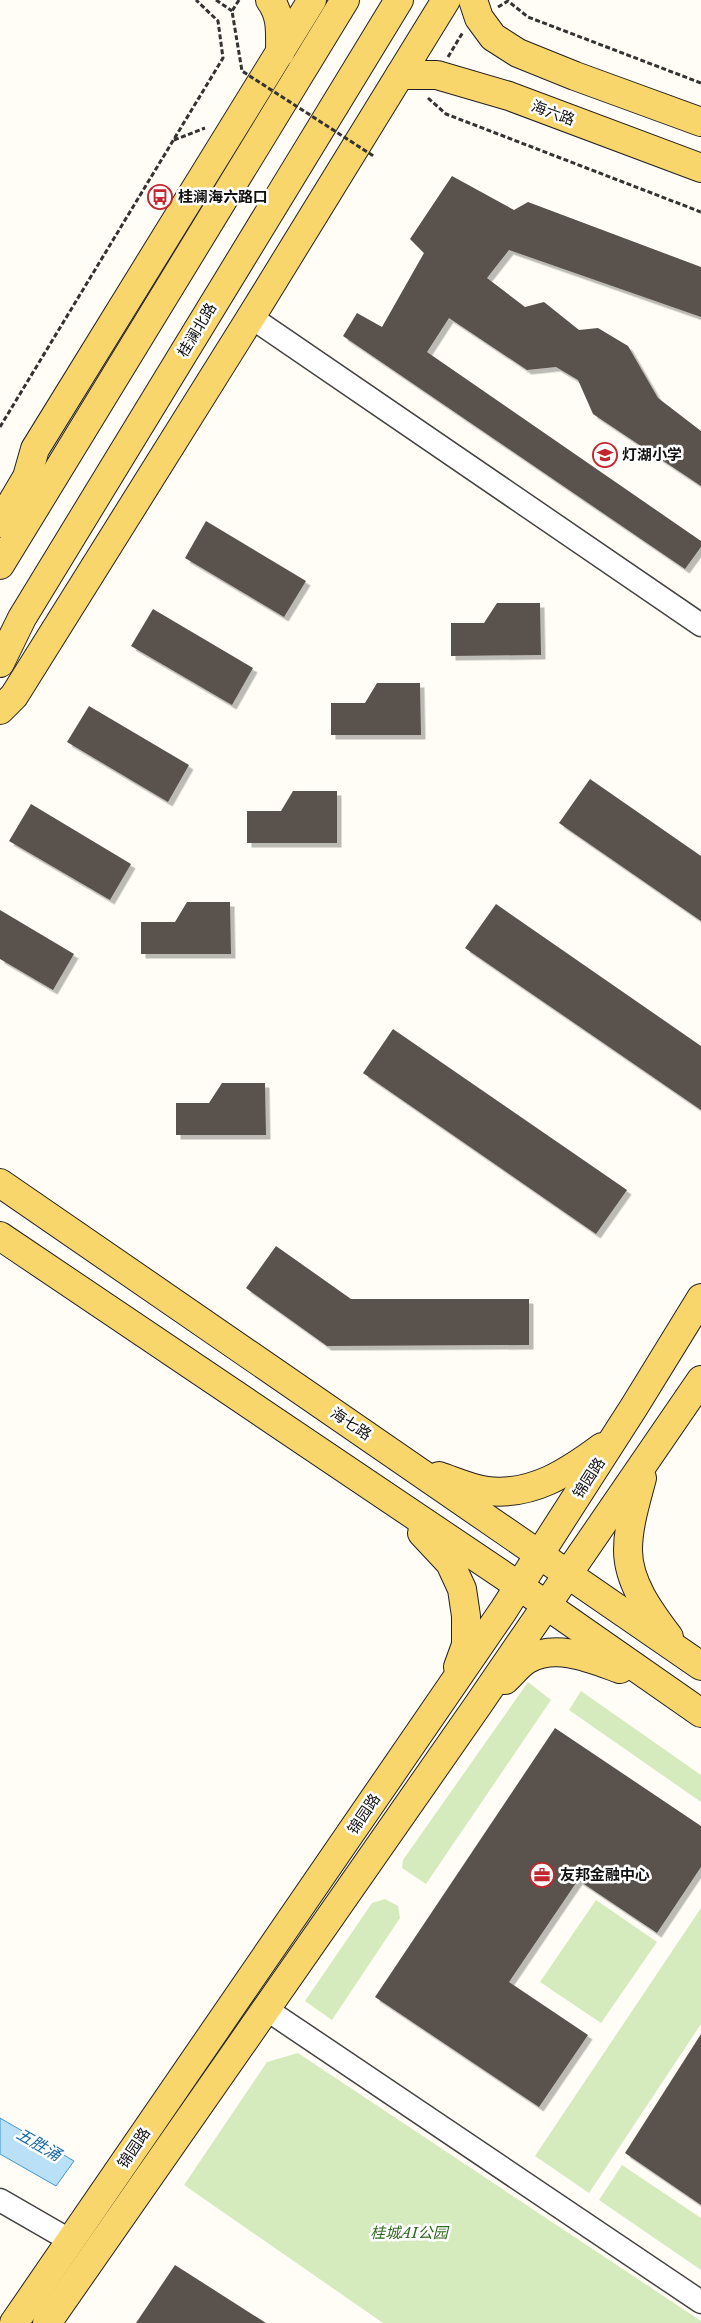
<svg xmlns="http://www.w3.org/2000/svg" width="701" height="2323" font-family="'Libre Baskerville','Noto Sans SC',serif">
	<defs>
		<filter id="shadow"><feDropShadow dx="4.5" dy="4.5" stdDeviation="0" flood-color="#0004"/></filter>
	</defs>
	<rect width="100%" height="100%" fill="#fffdf5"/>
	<g fill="#d5ebbd">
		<path d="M528,1682L551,1700L426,1884L402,1868L403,1860Z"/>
		<path d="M581,1691L701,1775V1802L569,1710Z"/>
		<path d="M385,1899L398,1906L400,1918L332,2020L305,2001L372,1903Z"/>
		<path d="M596,1900L657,1942L601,2023L540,1982Z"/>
		<path d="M701,1908V2024L589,2193L535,2156Z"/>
		<path d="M298,2053L701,2321V2323H383L184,2185L267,2062Z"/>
		<path d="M622,2165L701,2218V2270L599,2200Z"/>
	</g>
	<path fill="#b9e0f7" stroke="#3f96cf" d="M0,2118L74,2161L56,2186L0,2154Z"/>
	<g fill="#5a524d" filter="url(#shadow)">
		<path d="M452,176L514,210L528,202L701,267V317L509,250L487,278L525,307L544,302L579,330L598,328L628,346L658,398L701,431V486L593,414L578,380L556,367L527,370L449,318L427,352L701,541V547L685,569L343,336L357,313L382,327L424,253L410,239Z"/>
		<path d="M206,521L306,581L284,617L185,558Z"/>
		<path d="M497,603H540L541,655L451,656V623H484Z"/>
		<path d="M153,609L253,668L232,705L131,646Z"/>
		<path d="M377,683H420L421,735H331V703H365Z"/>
		<path d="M89,706L189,765L168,802L67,742Z"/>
		<path d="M590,779L701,856V921L559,823Z"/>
		<path d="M293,791H337V843H247V811H281Z"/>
		<path d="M31,804L131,864L110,900L9,841Z"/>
		<path d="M187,902H230L231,954H141V922H175Z"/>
		<path d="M496,904L701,1046V1110L465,948Z"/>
		<path d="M0,910L74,954L53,990L0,959Z"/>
		<path d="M393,1029L627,1190L596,1234L363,1073Z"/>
		<path d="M222,1083H265L266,1135H176V1103H209Z"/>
		<path d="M276,1246L351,1299H529V1345L327,1346L246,1288Z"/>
		<path d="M555,1728L701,1826V1867L657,1933L578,1880L509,1982L588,2035L539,2107L375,1997Z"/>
		<path d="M701,2034V2205L625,2153Z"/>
		<path d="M175,2265L266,2323H136Z"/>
	</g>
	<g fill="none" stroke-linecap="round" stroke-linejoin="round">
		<defs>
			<g id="minor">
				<path d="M251,317L701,625"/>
				<path d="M266,2009L701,2302"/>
				<path d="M0,2200L71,2241"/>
			</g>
			<g id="major">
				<path d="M270,0C282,16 280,33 280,53"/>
				<path d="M473,0L479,18L493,37L518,53L575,76L701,122"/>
				<path d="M400,75H437L509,96L701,168"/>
				<path d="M0,523L27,477L35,449L312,0"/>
				<path d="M0,565L345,0"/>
				<path d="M0,663L22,618L399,0"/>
				<path d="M0,710L14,696L251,317L446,0"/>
				<path d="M0,1183L701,1666"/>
				<path d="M0,1236L519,1586L701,1713"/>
				<path d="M439,1476C454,1481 471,1489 487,1491C532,1496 567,1473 602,1447"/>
				<path d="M642,1478C636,1501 628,1526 628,1550C628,1583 651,1613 669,1637"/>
				<path d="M422,1533L450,1563L462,1589L466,1616V1645L458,1667"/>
				<path d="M505,1680C512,1674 520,1663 528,1659C557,1643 592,1659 620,1669"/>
				<path d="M14,2323L503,1611L634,1407L701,1298"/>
				<path d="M47,2323L478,1705L701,1380"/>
			</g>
		</defs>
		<use href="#minor" stroke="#444" stroke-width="25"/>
		<use href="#major" stroke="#222" stroke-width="30"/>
		<g stroke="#333" stroke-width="3" stroke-dasharray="5 2.5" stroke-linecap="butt">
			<path d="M216,0L232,11"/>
			<path d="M498,7L508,1L528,17L701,83"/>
			<path d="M448,57L463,32"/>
			<path d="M428,98L446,114L701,212"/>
			<path d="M174,140L205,128"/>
			<path d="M0,427L223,58L218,21L196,0"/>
		</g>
		<use href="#minor" stroke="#fff" stroke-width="22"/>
		<use href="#major" stroke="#f9d66b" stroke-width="28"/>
		<path stroke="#333" stroke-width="3" stroke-dasharray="5 2.5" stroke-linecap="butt" d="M239,0L232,11L242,71L375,157"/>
	</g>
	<defs>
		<symbol id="bus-ring" viewBox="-11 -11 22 22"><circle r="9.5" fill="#fff" stroke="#c4262e" stroke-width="1.5"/><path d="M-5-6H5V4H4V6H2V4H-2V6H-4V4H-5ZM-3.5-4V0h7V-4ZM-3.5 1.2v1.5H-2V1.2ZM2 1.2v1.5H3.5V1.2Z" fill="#c4262e"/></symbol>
		<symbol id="school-ring" viewBox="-11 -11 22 22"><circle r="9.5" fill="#fff" stroke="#c4262e" stroke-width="1.5"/><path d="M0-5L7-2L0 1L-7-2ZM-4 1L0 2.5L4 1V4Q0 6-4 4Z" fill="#c4262e"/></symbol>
		<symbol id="office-ring" viewBox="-11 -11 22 22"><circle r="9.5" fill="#fff" stroke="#c4262e" stroke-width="1.5"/><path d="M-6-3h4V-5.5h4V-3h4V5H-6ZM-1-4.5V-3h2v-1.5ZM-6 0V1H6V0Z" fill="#c4262e"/></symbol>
	</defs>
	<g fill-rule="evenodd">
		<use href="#bus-ring" x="146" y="183" width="28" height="28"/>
		<use href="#school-ring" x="591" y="441" width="28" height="28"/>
		<use href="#office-ring" x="528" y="1861" width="28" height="28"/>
	</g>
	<g text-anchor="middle" stroke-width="5" stroke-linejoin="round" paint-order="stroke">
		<g font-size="15" fill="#111" stroke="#fff">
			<text transform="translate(553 113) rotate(20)" y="5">海六路</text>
			<text transform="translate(197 330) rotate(-59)" y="5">桂澜北路</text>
			<text transform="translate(351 1424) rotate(34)" y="5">海七路</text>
			<text transform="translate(589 1478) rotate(-57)" y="5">锦园路</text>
			<text transform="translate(364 1814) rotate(-56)" y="5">锦园路</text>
			<text transform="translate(134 2148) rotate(-56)" y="5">锦园路</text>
		</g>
		<g font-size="15" font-weight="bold" fill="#111" stroke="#fff" text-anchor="start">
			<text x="178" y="202">桂澜海六路口</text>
			<text x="622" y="460">灯湖小学</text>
			<text x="560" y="1880">友邦金融中心</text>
		</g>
		<g font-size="15" font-style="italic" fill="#2f6b1f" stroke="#fff">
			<text x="409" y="2238">桂城AI公园</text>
		</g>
		<g font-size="16" font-style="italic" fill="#1768a6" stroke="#fff">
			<text transform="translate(39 2144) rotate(30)" y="6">五胜涌</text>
		</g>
	</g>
</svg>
